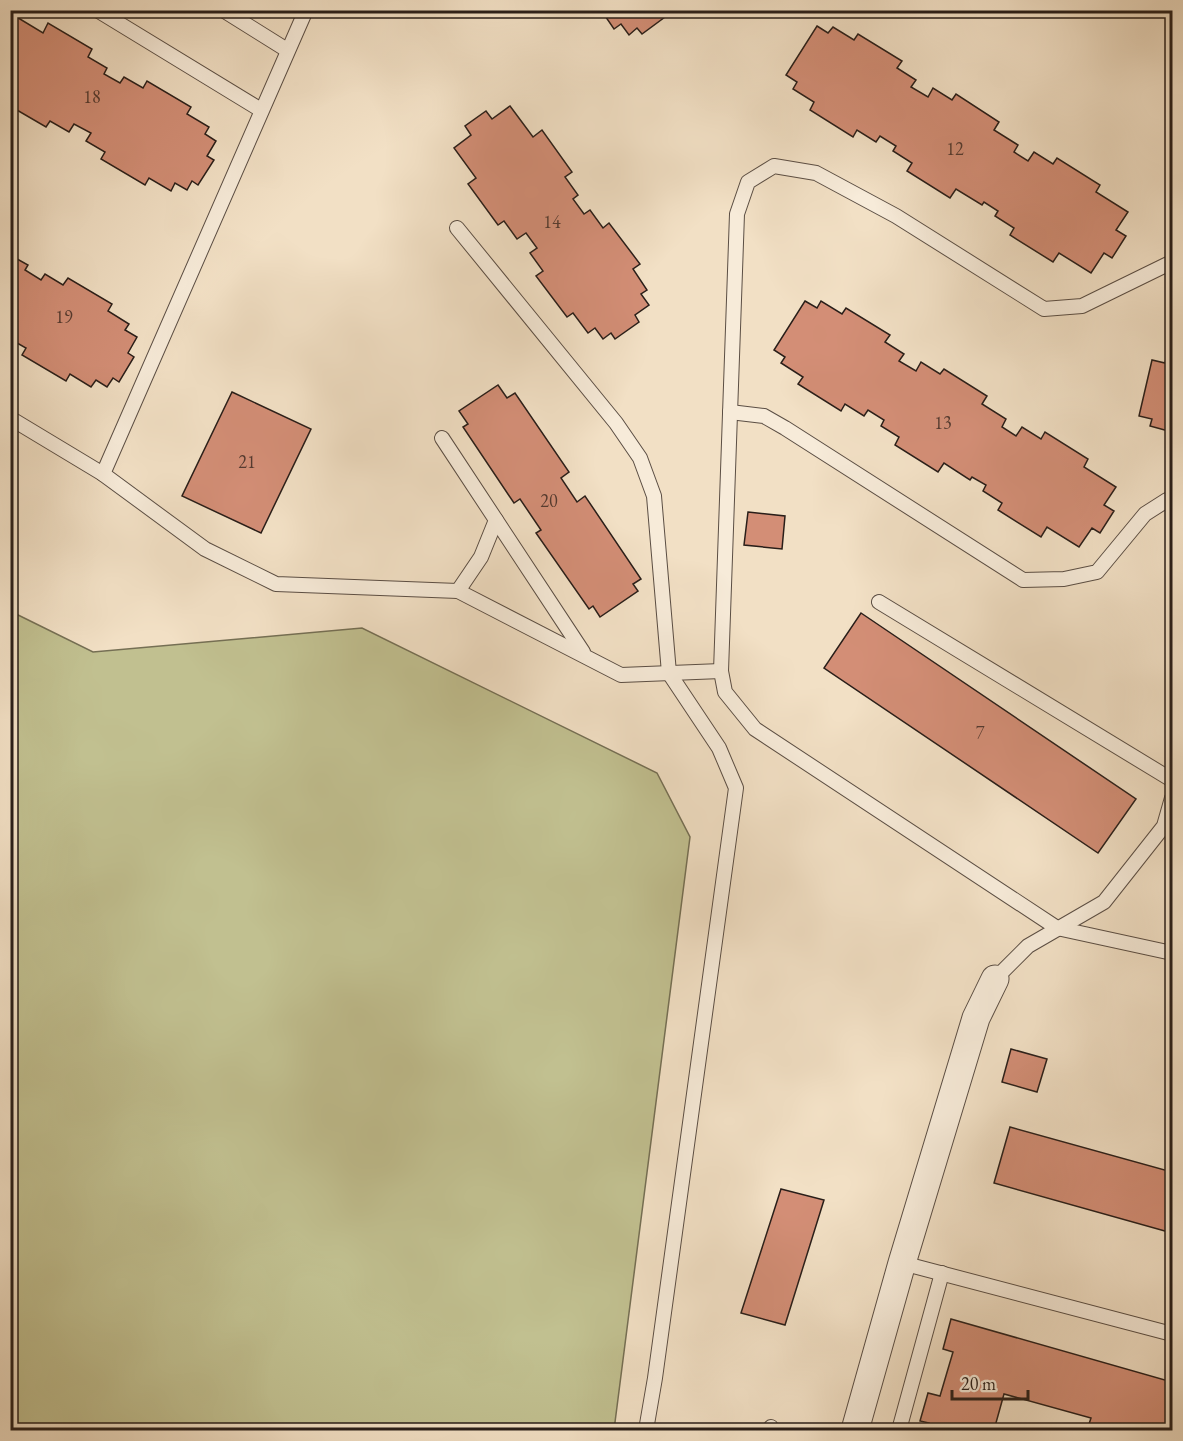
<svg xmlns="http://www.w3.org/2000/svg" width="1183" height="1441" font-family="'EB Garamond',serif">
	<rect width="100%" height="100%" fill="#f2e0c5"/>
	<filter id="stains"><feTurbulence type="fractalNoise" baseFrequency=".00333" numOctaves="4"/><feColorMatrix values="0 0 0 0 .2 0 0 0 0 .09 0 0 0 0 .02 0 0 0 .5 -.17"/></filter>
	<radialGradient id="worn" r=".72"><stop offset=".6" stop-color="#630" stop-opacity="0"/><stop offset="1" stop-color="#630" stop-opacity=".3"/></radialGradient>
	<path fill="#c1c090" stroke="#756f54" stroke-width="1.5" d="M10,611L93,652L362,628L657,773L690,837L614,1430H11Z"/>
	<g fill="#d38e76" stroke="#291e19" stroke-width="1.5">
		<path d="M601,10H662L665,17L642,34L637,28L629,35L621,24L614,29Z"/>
		<path d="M10,13L43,33L48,23L92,49L88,57L107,68L104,74L120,83L124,77L143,88L147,81L191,107L187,114L209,127L205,134L216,141L207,156L214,160L198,185L192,181L187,190L175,183L171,191L149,178L145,185L101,159L105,152L86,141L91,133L74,124L69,132L50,121L46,127L10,106Z"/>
		<path d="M817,26L828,33L833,27L854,40L858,34L902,61L897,68L916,80L911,87L928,97L933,88L952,100L956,94L999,122L994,130L1018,145L1014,152L1028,161L1034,152L1053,164L1057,158L1100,185L1096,192L1128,212L1116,230L1126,236L1112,258L1104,253L1091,273L1059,253L1053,262L1010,235L1014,228L995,216L998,211L984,202L982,205L956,189L950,198L907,171L912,163L893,151L896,146L880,136L876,142L857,130L853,137L810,110L814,102L793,89L797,82L786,75Z"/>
		<path d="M510,106L533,137L542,130L572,172L565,177L578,195L573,199L584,214L590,210L603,228L609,223L640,264L633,269L647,290L641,294L649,305L635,315L639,322L615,339L611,333L603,339L595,328L588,333L573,313L567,317L536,276L543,271L530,253L537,248L526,233L517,239L504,221L498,225L468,184L476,178L454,148L471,135L465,126L486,111L492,119Z"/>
		<path d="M10,255L28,265L25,270L41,280L45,274L63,285L68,278L112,304L108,311L129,324L125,330L137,337L128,353L134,357L119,382L113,378L107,387L96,380L91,387L70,374L66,381L22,355L26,348L10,339Z"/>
		<path d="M805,301L817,308L821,301L842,314L846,308L890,335L885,342L904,354L899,361L916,371L921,362L940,374L944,369L987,396L982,404L1006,419L1002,427L1016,436L1022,427L1041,439L1045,432L1088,459L1084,467L1116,487L1104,505L1114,511L1100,533L1092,528L1079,547L1047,527L1041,537L998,510L1002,503L983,491L986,485L972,477L970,480L944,463L938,472L895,445L899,437L881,426L884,420L868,410L864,416L845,404L841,411L798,384L803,377L781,363L785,357L774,350Z"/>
		<path d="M1167,355L1172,356V432L1150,426L1152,419L1139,416L1152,360L1165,363Z"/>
		<path d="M498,385L507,398L515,393L569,472L561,478L577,502L585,496L641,579L633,584L638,591L600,617L593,606L589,609L536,533L541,530L520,499L514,503L463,427L468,424L459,411Z"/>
		<path d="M232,392L311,429L261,533L182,496Z"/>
		<path d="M748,512L785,516L782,549L744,545Z"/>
		<path d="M861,613L1136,799L1098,853L824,668Z"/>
		<path d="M1011,1049L1047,1059L1037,1092L1002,1082Z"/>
		<path d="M1010,1127L1172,1172V1233L994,1183Z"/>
		<path d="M781,1189L824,1200L785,1325L741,1313Z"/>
		<path d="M951,1319L1172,1382V1430H1087L1091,1418L1004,1394L994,1430H919L920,1427L927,1429L929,1423L920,1421L928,1393L940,1396L953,1352L943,1349Z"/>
	</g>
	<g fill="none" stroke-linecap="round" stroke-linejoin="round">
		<defs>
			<g id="service">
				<path d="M97,10L261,110"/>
				<path d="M223,10L287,50"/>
				<path d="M457,228L616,423L640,458L654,496L669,673L719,748L736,788L655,1378L646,1430"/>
				<path d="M1172,262L1082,306L1044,309L896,216L816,173L774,166L748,182L737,214L721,671L725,692L755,729L1057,928L1172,953"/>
				<path d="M730,412L764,416L785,428L1023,580L1064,579L1097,572L1145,514L1167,500H1172"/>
				<path d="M10,418L103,474L205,549L276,584L458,591L621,675L721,671"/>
				<path d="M442,438L583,652"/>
				<path d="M103,474L306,10"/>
				<path d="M458,591L481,557L496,520"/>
				<path d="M879,602L1172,780"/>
				<path d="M995,979L1028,946L1104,902L1164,826L1172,798"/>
				<path d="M902,1263L1172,1334"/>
				<path d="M770,1430L771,1427"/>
				<path d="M899,1430L942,1273"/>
			</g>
			<path id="minor" d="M855,1430L902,1263L976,1018L995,979"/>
		</defs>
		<use href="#service" stroke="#5b4e44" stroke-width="16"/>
		<use href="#minor" stroke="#5b4e44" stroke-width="29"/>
		<use href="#service" stroke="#f7ebd9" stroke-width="14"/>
		<use href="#minor" stroke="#f7ebd9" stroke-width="27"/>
	</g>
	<g text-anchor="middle" stroke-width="5" stroke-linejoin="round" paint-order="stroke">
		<g font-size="18" fill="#543a30">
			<text x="92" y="103">18</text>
			<text x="955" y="155">12</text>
			<text x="552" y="228">14</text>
			<text x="64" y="323">19</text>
			<text x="943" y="429">13</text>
			<text x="247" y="468">21</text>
			<text x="549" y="507">20</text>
			<text x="980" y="739">7</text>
		</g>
	</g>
	<rect width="1183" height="1441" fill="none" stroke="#f2e0c5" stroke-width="36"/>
	<rect x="12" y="12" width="1159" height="1417" fill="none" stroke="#291e19" stroke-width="3"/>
	<rect x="18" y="18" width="1147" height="1405" fill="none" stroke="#291e19" stroke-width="1.5"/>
	<path d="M952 1390v9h76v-9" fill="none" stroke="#291e19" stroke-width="3"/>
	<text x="961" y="1390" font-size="18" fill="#291e19" stroke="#f7ebd9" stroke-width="4.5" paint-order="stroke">20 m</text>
	<rect width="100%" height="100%" filter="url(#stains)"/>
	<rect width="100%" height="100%" fill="url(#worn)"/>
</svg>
